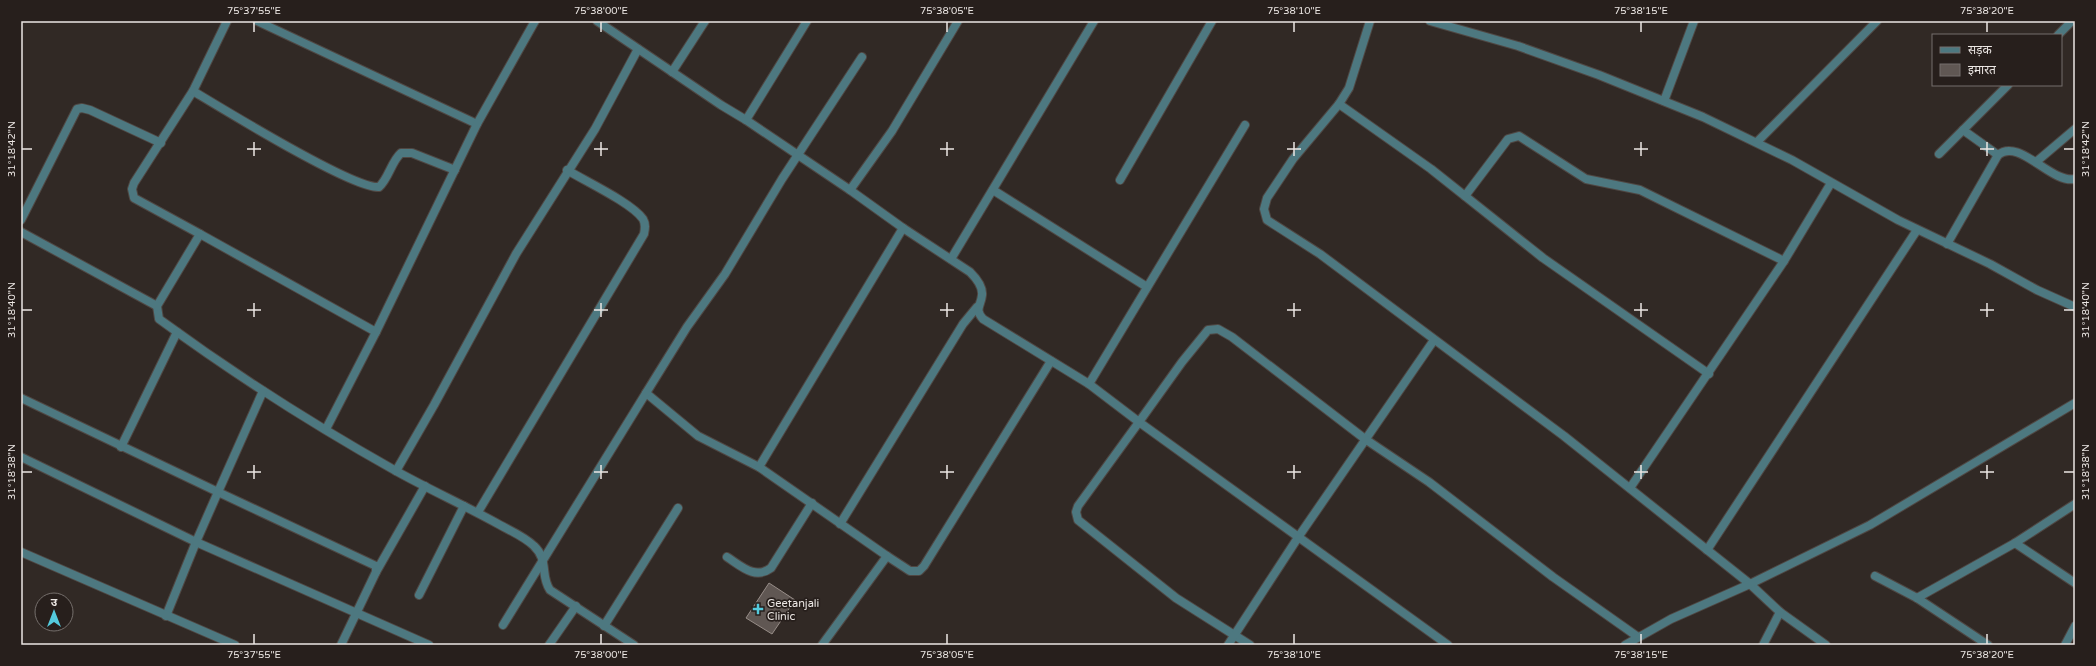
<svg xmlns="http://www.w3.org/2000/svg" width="2096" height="666" font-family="'Varela Round','Noto Sans Devanagari',sans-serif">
	<rect width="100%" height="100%" fill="#312925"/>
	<path fill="#605753" stroke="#978d88" d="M769,583L795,600L772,634L746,618Z"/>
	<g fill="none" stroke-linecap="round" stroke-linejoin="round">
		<defs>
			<g id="street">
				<path d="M227,21L193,91L134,183L132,189L134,198L200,234L157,306L159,319C234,374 314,425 396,471C430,490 466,506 500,525C511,531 525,537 534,546C549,560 540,576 550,590L634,645"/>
				<path d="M257,21L477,124"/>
				<path d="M597,21L721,105L746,120L850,190L903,228L970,272C976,278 983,286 982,295C981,306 974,309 983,319L1089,384L1139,422L1078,506L1076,512L1078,520L1176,598L1250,645"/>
				<path d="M1370,21L1349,88L1339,104L1293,159L1267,198L1264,209L1267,220L1320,254L1564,436L1750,584L1780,612L1826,645"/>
				<path d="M1430,21L1518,46L1599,75L1703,117L1792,160L1898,220L1990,264L2037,290L2075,307"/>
				<path d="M2058,35L2072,21"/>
				<path d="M672,72L705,21"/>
				<path d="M193,91C223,109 353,189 379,187C389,178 391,162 401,153H412L455,170"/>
				<path d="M1664,101L1694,21"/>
				<path d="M1339,104L1431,169L1543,258L1709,374"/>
				<path d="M746,120L807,21"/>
				<path d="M1963,130L1998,155"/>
				<path d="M1757,142L1877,21"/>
				<path d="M1939,154L2008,85"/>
				<path d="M2036,162L2075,129"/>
				<path d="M1120,180L1212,21"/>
				<path d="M850,190L892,131L958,21"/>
				<path d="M993,190L1147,287"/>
				<path d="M1465,196L1508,139L1519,136L1586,179L1640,190L1784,261"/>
				<path d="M21,220L77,109L82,108L90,110L161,143"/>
				<path d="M21,232L157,306"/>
				<path d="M200,234L376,332"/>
				<path d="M1947,244L1998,155C2019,137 2051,184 2075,179"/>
				<path d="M951,259L1094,21"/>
				<path d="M1089,384L1245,125"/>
				<path d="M21,398L218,492L263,391"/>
				<path d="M326,429L376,332L477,124L535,21"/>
				<path d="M121,447L177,332"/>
				<path d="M21,457L196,542L166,616"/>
				<path d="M759,467L698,436L646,393L687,327L725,274L782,179L862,57"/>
				<path d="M396,471L434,405L516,254L595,129L638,49"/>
				<path d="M1630,488L1784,261L1831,183"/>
				<path d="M478,512L644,234C645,229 646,224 643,219C632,203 585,181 567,170"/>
				<path d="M840,524L963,324L977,307"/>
				<path d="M2015,543L2075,583"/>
				<path d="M1707,550L1917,230"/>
				<path d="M21,552L235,645"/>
				<path d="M887,556L910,571H919L924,566L1051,361"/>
				<path d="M727,557C741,566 755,580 771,568L812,503"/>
				<path d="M376,572L425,486"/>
				<path d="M1875,576L1917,598L1988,645"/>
				<path d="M419,595L464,506"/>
				<path d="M1917,598L2015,543L2075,504"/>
				<path d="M503,625L646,393"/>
				<path d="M604,626L678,508"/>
				<path d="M341,645L376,572V566L218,492L196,542L429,645"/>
				<path d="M549,645L576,606"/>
				<path d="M822,645L887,556L759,467L903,228"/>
				<path d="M1228,645L1299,536L1434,340"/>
				<path d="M1448,645L1139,422L1182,362L1208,330L1218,329L1232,337L1365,439L1429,482L1553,577L1638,637"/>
				<path d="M1625,645L1671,619L1750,584L1870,525L2075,403"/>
				<path d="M1763,645L1780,612"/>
				<path d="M2065,645L2075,626"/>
			</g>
		</defs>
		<use href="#street" stroke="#4f4743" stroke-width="10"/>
		<use href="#street" stroke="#4d7880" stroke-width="8"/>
	</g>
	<path fill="none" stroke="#ebe6e3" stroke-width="1.5" d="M254,22V32M601,22V32M947,22V32M1294,22V32M1641,22V32M1987,22V32M254,142V156M601,142V156M947,142V156M1294,142V156M1641,142V156M1987,142V156M22,149H32M247,149H261M594,149H608M940,149H954M1287,149H1301M1634,149H1648M1980,149H1994M2064,149H2074M254,303V317M601,303V317M947,303V317M1294,303V317M1641,303V317M1987,303V317M22,310H32M247,310H261M594,310H608M940,310H954M1287,310H1301M1634,310H1648M1980,310H1994M2064,310H2074M254,465V479M601,465V479M947,465V479M1294,465V479M1641,465V479M1987,465V479M22,472H32M247,472H261M594,472H608M940,472H954M1287,472H1301M1634,472H1648M1980,472H1994M2064,472H2074M254,634V644M601,634V644M947,634V644M1294,634V644M1641,634V644M1987,634V644"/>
	<path fill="#54cadd" stroke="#271f1c" stroke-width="1.5" d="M756 603h4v4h4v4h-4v4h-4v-4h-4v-4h4z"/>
	<g text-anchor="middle" stroke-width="3.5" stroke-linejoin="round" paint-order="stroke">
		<g font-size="11" fill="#ebe6e3" stroke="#271f1c" text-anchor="start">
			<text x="767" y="607">Geetanjali<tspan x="767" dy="13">Clinic</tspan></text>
		</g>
	</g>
	<rect width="2096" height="666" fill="none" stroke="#271f1c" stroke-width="44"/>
	<rect x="1932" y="34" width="130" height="52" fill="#271f1c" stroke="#756f6c"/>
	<rect x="1940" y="47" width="20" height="6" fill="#4d7880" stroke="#756f6c"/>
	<text x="1968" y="54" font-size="12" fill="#ebe6e3">सड़क</text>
	<rect x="1940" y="64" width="20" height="12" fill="#605753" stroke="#756f6c"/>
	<text x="1968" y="74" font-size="12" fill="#ebe6e3">इमारत</text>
	<g transform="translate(54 612)"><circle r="19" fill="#271f1c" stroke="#756f6c"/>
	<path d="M0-3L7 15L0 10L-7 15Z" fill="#54cadd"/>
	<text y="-6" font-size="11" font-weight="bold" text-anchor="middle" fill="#ebe6e3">उ</text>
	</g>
	<rect x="22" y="22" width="2052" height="622" fill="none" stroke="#ebe6e3" stroke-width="1.5"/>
	<g font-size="10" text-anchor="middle" fill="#ebe6e3">
		<text x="254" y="14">75°37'55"E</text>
		<text x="601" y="14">75°38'00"E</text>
		<text x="947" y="14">75°38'05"E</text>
		<text x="1294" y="14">75°38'10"E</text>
		<text x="1641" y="14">75°38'15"E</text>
		<text x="1987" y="14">75°38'20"E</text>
		<text transform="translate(11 149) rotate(-90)" y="4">31°18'42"N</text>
		<text transform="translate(2085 149) rotate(-90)" y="4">31°18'42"N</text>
		<text transform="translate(11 310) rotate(-90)" y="4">31°18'40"N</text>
		<text transform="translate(2085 310) rotate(-90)" y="4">31°18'40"N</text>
		<text transform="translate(11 472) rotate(-90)" y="4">31°18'38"N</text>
		<text transform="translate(2085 472) rotate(-90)" y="4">31°18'38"N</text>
		<text x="254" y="658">75°37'55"E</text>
		<text x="601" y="658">75°38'00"E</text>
		<text x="947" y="658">75°38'05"E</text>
		<text x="1294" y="658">75°38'10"E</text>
		<text x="1641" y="658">75°38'15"E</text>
		<text x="1987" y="658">75°38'20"E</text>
	</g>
</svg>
